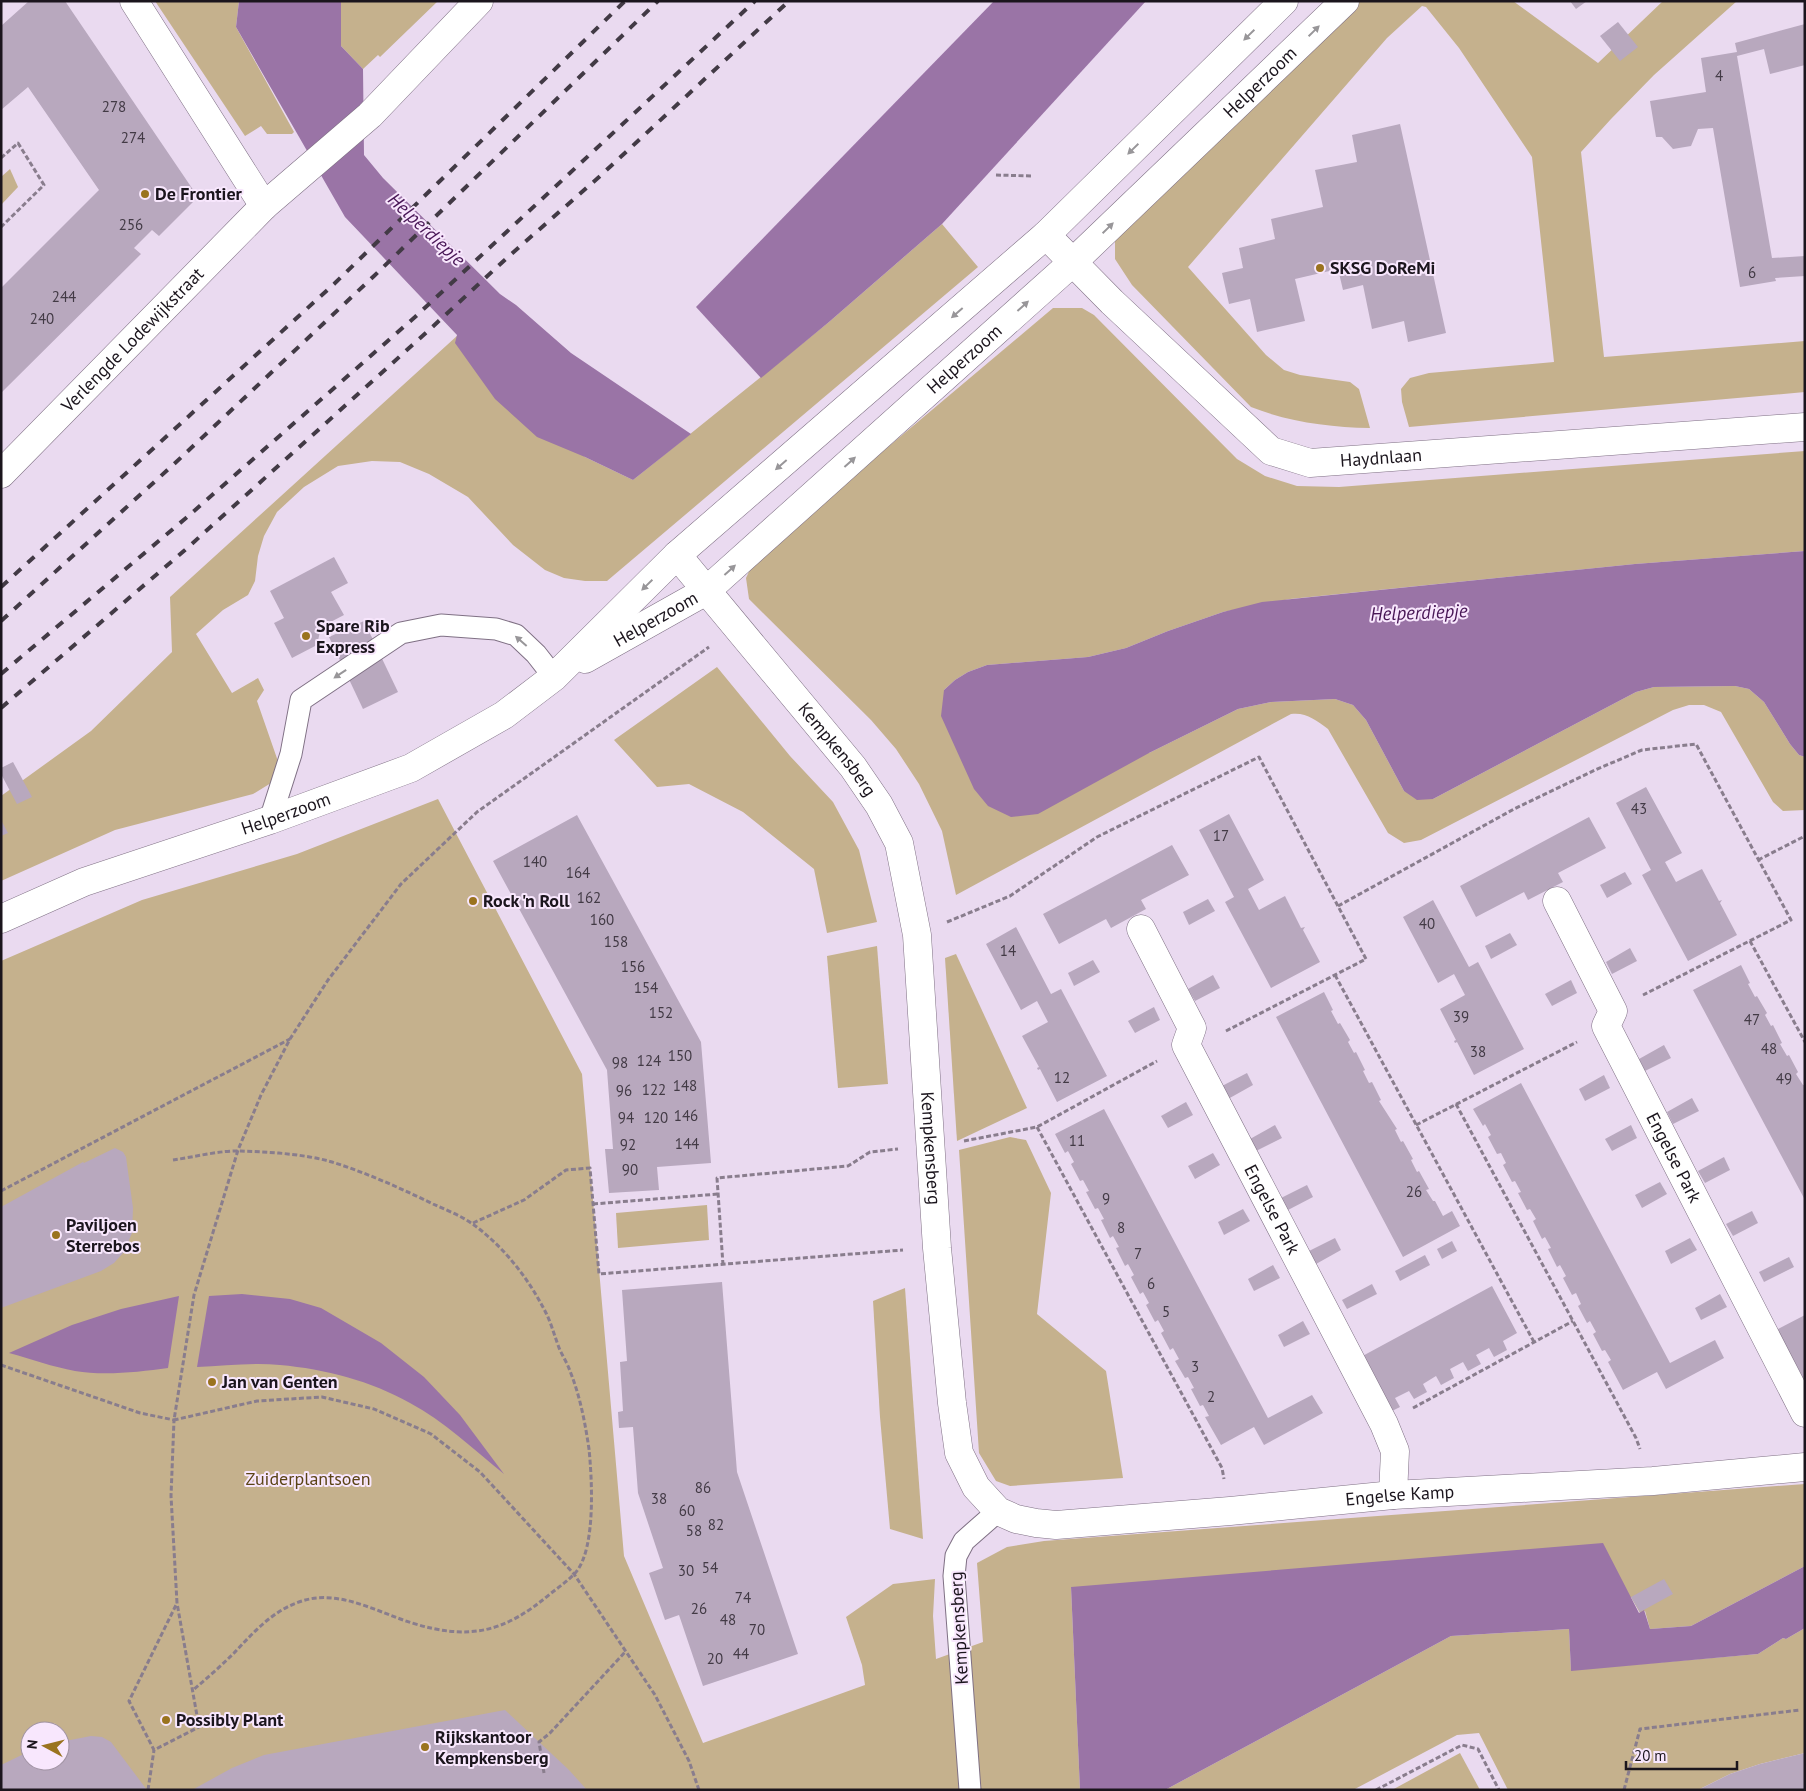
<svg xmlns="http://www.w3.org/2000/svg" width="1806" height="1791" font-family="'PT Sans',sans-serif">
	<rect width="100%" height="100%" fill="#eadaf0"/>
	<g fill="#c5b18d" fill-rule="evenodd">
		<path d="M155,1H239L236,27L294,132L292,134H267L261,126L245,136Z"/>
		<path d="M341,1H438L380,57L378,55L363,69L341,46Z"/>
		<path d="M1342,1H1513L1598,63L1663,1H1737L1654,75L1611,119L1581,152L1604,357L1805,341V392L1409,427L1402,402L1401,389L1410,378L1429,373L1554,362L1532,157L1459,48L1426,7L1422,6L1387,38L1188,267L1266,355L1284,370L1300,375L1350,382L1359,389L1370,428C1329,427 1289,422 1251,407L1132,285L1115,259V238Z"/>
		<path d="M10,169L18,187L1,205V177Z"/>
		<path d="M942,224L978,267L607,581H585L564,578L545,570L513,545L468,497L429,474L400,462L372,461L338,466L304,487L277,512L264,536L258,556L255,581L248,595L223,610L196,634L232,693L258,678L264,690L257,701L280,767L271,783L253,794L115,830L1,881V796L91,731L172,652L170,597L458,335L585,457L633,480L829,322Z"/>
		<path d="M1053,308H1082L1094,315L1237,459L1265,476L1297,486L1339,487L1805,451V551L1635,564L1290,599L1223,612L1168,631L1126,648L1088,657L987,665L968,672L955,680L944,690L1149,753L1238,709L1271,702L1335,699L1353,705L1366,720L1404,791L1433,799L1636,692L1654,687L1735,686L1749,689L1764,702L1790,744L1799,755L1805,757V810L1783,811L1773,802L1721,712L1704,705H1689L1673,710L1421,840L1404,843L1388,833L1328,729C1316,720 1306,712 1291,714L956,895L942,831L919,784L896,749L871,720L749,599L746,578L755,559Z"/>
		<path d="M717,667L790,756L833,802L859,850L877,922L827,933L814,869L743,812L689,784L657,787L614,740Z"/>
		<path d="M438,799L582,1074L624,1556L703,1743L865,1685L862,1665L846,1617L893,1584L935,1579L933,1616L936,1659L983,1642L977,1563L1007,1547L1044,1541L1805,1484V1566L1691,1626L1650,1629L1645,1611L1640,1613L1631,1597L1071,1587L1080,1790H1V961L142,900L297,854ZM30,1731H60V1761H30Z"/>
		<path d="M877,946L888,1084L838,1088L827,956Z"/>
		<path d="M956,954L1027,1108L957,1141L945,958Z"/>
		<path d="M1010,1137L1026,1140L1051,1193L1037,1314L1106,1371L1123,1478L1010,1486L996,1481L979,1453L959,1150Z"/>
		<path d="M707,1205L709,1240L618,1248L616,1213Z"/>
		<path d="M905,1288L923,1539L890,1529L880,1417L873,1301Z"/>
		<path d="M1805,1628V1753L1760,1764L1730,1774L1698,1790H1508L1479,1733L1457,1735L1353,1790H1165L1451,1636L1569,1629L1571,1670L1758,1654L1783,1638L1786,1639Z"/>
		<path d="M1460,1753L1480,1790H1392Z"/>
	</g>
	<g fill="#9a74a6">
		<path d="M239,1H341V46L363,69L364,155L383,178L500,294L516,305L571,353L691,434L633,480L585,457L537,437L495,399L455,343L457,335L345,217L236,27Z"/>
		<path d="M994,1H1146L942,224L829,322L761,378L696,307Z"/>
		<path d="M1805,551V757L1799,755L1790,744L1764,702L1749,689L1735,686L1654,687L1636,692L1433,799L1417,800L1404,791L1366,720L1353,705L1335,699L1271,702L1238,709L1149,753L1038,814L1011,817L988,806L974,789L941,716L944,690L955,680L968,672L987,665L1088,657L1126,648L1168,631L1223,612L1262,602L1635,564Z"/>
		<path d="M242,1294L290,1299L321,1308L381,1343L424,1377L460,1415L504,1474C474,1450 444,1421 410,1403C371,1381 325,1369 280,1365C253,1362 224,1366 197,1367L209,1296Z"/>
		<path d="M179,1296L168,1368C139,1372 104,1376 75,1371C53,1367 31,1359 9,1353L72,1325L121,1309Z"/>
		<path d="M1603,1543L1639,1613L1644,1610L1650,1629L1691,1626L1805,1566V1628L1786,1639L1783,1638L1758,1654L1571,1671L1569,1629L1451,1636L1165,1790H1080L1071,1587Z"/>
	</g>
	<g fill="#b8a8be">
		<path d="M29,1H65L198,197L159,236L152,230L134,248L141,254L1,393V288L99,190L28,87L1,110V26Z"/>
		<path d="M1570,1H1587L1576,9Z"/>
		<path d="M1618,22L1638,47L1620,61L1600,36Z"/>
		<path d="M1805,24V65L1770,74L1764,49L1737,56L1772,258L1805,256V276L1775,278L1776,281L1740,287L1713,128L1698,129L1691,146L1673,149L1662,137H1656L1650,101L1706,92L1701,58L1737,52L1735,43Z"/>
		<path d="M1400,124L1446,333L1408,342L1404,321L1372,329L1363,285L1343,290L1338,269L1295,279L1305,321L1257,332L1250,299L1229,304L1222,273L1243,268L1239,248L1275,239L1271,219L1323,207L1315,170L1357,162L1352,135Z"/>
		<path d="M334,557L348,583L331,592L344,615L321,627L317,645L292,658L274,623L284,618L270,591Z"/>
		<path d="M364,621L398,692L363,709L329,637Z"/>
		<path d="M13,762L32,797L17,804L1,774V768Z"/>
		<path d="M1646,787L1682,853L1665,862L1676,882L1702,869L1719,901L1722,900L1720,903L1737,935L1688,961L1642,875L1651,870L1616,803Z"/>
		<path d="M1229,814L1264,880L1248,889L1259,910L1285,896L1301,928L1305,927L1303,930L1320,962L1271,988L1225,902L1234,897L1199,830Z"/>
		<path d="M577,815L701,1042L711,1163L657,1167L659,1190L609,1193L605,1149H613L607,1070L493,861Z"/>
		<path d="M1589,817L1606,848L1558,873L1563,882L1528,900L1524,892L1476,917L1460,886Z"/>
		<path d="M1,820L8,833L1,836Z"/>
		<path d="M1172,845L1189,875L1141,900L1146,909L1111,928L1106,919L1059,944L1043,914Z"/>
		<path d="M1625,872L1632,884L1607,898L1600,885Z"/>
		<path d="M1208,899L1215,911L1189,925L1183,912Z"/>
		<path d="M1433,900L1469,967L1478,962L1524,1049L1474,1075L1457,1042L1455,1043L1454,1041L1456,1040L1440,1009L1465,995L1454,974L1438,983L1403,917Z"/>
		<path d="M1016,927L1051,994L1061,989L1107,1076L1057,1102L1040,1069L1038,1070L1037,1068L1039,1067L1022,1036L1048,1022L1037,1001L1021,1010L986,944Z"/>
		<path d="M1510,933L1517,945L1491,959L1485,946Z"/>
		<path d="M1630,948L1637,961L1612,974L1606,962Z"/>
		<path d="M1093,960L1100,972L1074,986L1068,973Z"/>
		<path d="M1741,965L1750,983L1748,984L1755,997L1757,996L1767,1013L1765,1015L1771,1026L1773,1025L1782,1043L1780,1044L1787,1056L1789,1055L1798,1072L1796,1074L1803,1085H1805V1200L1693,990Z"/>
		<path d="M1213,975L1220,988L1195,1001L1188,989Z"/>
		<path d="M1571,980L1577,993L1552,1006L1545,994Z"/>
		<path d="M1324,992L1333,1010L1331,1011L1338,1024L1340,1023L1350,1040L1348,1042L1354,1053L1356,1052L1365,1070L1363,1071L1369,1083L1372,1082L1381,1100L1379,1101L1397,1129L1395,1130L1401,1142L1403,1141L1413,1159L1411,1160L1417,1172L1419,1171L1429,1189L1426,1190L1433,1201H1435L1443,1216L1452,1211L1460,1226L1403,1257L1276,1017Z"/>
		<path d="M1154,1007L1160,1020L1135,1033L1128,1021Z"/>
		<path d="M1664,1045L1671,1058L1645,1071L1639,1059Z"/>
		<path d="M1247,1073L1253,1085L1228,1099L1222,1086Z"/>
		<path d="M1604,1075L1610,1088L1585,1101L1579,1089Z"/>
		<path d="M1521,1083L1670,1363L1715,1340L1724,1358L1666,1389L1657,1372L1623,1390L1608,1362L1611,1360L1605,1350L1602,1351L1593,1334L1596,1332L1590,1321L1587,1323L1578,1306L1581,1304L1576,1293L1572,1295L1563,1278L1566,1276L1560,1265L1557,1267L1548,1249L1551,1248L1545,1237L1542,1239L1533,1221L1536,1219L1530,1209L1527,1210L1518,1193L1521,1192L1515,1181L1512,1182L1503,1165L1506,1163L1501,1153L1497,1154L1488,1137L1491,1135L1485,1124L1483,1126L1473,1109Z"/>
		<path d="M1692,1098L1699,1111L1673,1124L1667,1112Z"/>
		<path d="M1186,1102L1193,1115L1168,1128L1161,1116Z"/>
		<path d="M1104,1109L1268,1418L1312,1395L1323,1413L1264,1445L1254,1427L1221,1445L1205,1417L1209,1416L1203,1405L1200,1406L1191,1389L1194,1388L1188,1377L1185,1378L1175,1361L1179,1359L1173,1348L1170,1350L1161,1333L1164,1331L1158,1320L1155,1322L1146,1305L1149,1303L1143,1292L1140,1294L1131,1277L1134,1275L1128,1264L1125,1266L1116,1248L1119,1247L1113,1236L1110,1238L1101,1220L1104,1219L1098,1208L1095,1209L1086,1192L1089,1191L1083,1180L1080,1181L1071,1164L1074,1162L1068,1151L1065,1153L1055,1134Z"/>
		<path d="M1275,1125L1282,1138L1256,1151L1250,1139Z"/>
		<path d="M1631,1125L1637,1138L1612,1151L1605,1139Z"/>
		<path d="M115,1148L123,1152L126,1157L133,1208L132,1233L124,1252L114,1263L101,1271L1,1308V1207L83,1162L84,1163Z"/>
		<path d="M1213,1153L1220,1165L1195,1179L1188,1166Z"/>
		<path d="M1724,1157L1730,1170L1705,1183L1698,1171Z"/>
		<path d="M1660,1182L1667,1194L1642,1208L1635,1195Z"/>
		<path d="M1307,1185L1313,1197L1288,1210L1281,1198Z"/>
		<path d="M1243,1209L1250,1221L1224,1235L1218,1222Z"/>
		<path d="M1752,1211L1758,1223L1733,1236L1726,1224Z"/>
		<path d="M1335,1238L1341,1250L1316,1264L1309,1251Z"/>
		<path d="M1690,1238L1697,1250L1671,1264L1665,1251Z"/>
		<path d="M1452,1241L1457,1251L1442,1259L1437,1249Z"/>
		<path d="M1425,1255L1430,1265L1400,1281L1395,1271Z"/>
		<path d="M1789,1257L1794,1267L1764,1282L1759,1272Z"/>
		<path d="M1273,1265L1280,1278L1254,1291L1248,1279Z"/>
		<path d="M722,1282L737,1472L798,1654L703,1686L679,1615L665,1620L649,1573L663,1568L638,1493L633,1427L619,1428L618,1412L623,1411L620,1362L627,1361L622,1290Z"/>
		<path d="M1372,1284L1377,1294L1347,1309L1342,1300Z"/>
		<path d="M1492,1286L1517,1333L1503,1341L1507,1350L1494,1357L1489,1348L1476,1355L1481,1364L1468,1371L1463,1362L1450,1369L1454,1378L1441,1385L1436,1376L1423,1384L1427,1392L1414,1399L1409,1391L1395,1398L1400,1407L1386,1414L1357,1359Z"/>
		<path d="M1720,1294L1727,1307L1701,1320L1695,1308Z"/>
		<path d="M1805,1315V1386L1774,1331Z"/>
		<path d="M1303,1321L1310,1334L1284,1347L1278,1335Z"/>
		<path d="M1664,1579L1673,1594L1640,1612L1631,1597Z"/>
		<path d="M505,1710L569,1770L587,1790H192L232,1768L264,1755Z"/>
		<path d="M91,1736L102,1737L111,1742L147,1790H1V1765L30,1751V1761H60V1742Z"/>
		<path d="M1805,1753V1790H1698L1730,1774L1760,1764Z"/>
	</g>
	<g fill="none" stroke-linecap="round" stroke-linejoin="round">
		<defs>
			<g id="lane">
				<path d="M270,820L291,754L301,700L401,633L441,625L496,629L516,635L536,654L554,677"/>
				<path d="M970,1790L954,1576L956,1556L964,1541L998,1511"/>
			</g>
			<g id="street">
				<path d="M134,1L264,206"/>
				<path id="s1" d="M1046,235L1112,302L1271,451L1310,463L1805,427"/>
				<path id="s2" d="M677,555L853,767L879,805L899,843L917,935L937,1248L952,1403L959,1453L976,1487L998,1511L1016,1519L1036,1523L1056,1525L1230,1511L1393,1495L1653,1481L1805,1467"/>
				<path id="s3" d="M1557,901L1613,1011L1606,1026L1805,1413"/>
				<path id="s4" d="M1141,929L1192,1028L1186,1045L1384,1424L1395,1451L1393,1495"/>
			</g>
			<g id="secondary">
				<path id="s5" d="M1,474L264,206L370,115L479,1"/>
				<path id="s6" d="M585,659L706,591L1073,262L1345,1"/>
				<path id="s7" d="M1,919L84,882L270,820L411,768L504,715L554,677L677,555L1046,235L1284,1"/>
			</g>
		</defs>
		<use href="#lane" stroke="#7f7084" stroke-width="23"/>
		<use href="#street" stroke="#7f7084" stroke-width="29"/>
		<use href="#secondary" stroke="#7f7084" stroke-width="29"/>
		<g stroke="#897d8d" stroke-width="3" stroke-dasharray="5 2.5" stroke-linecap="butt">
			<path d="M1,158L18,143L44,185L1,227"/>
			<path d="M996,175L1032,176"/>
			<path d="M1758,860L1805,836"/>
			<path d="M1338,906L1514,809L1595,770L1642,750L1696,744L1791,920L1643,995"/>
			<path d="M947,922L1010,896L1097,837L1259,757L1366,959L1224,1032"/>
			<path d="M1750,941L1805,1042"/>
			<path d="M1335,975L1534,1342"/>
			<path d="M1456,1104L1636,1438L1640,1449"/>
			<path d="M1416,1125L1577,1042"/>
			<path d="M1037,1127L1222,1468L1224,1479"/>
			<path d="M964,1141L1037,1127L1157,1061"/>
			<path d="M173,1160C194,1157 222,1150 241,1151C271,1152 304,1154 332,1162C367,1173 400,1188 433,1204C446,1210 462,1216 474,1225C504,1247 529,1279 546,1313C551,1323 554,1334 558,1345C561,1354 567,1362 570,1371C580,1396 585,1422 589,1449C592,1479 596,1548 576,1572C569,1580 559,1587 550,1594C505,1632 470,1641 412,1623C377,1612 339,1589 302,1601C273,1610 254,1632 234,1653C221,1666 206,1679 192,1691"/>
			<path d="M1,1191L290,1039"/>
			<path d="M593,1204L718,1194"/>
			<path d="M473,1223L524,1200L566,1170L590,1168L599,1274L903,1250"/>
			<path d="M723,1265L717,1178L848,1166L870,1152L898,1149"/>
			<path d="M1,1365L140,1413L174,1420L171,1496L177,1603L129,1701L154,1750L199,1727L177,1603"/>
			<path d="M1413,1408L1573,1321"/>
			<path d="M544,1773L539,1742L550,1733L626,1651"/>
			<path d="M148,1790L154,1750"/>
			<path d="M699,1790L689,1761L655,1695L574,1574L480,1472L431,1434L374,1409L322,1397L257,1401L174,1420L194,1295L238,1150L261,1095L290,1039L328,980L401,884L477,812L709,647"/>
			<path d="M1376,1790L1462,1745L1478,1749L1499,1790"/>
			<path d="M1624,1790L1640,1729L1800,1710"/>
		</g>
		<use href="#lane" stroke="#fff" stroke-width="21"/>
		<use href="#street" stroke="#fff" stroke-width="28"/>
		<use href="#secondary" stroke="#fff" stroke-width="28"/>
		<g stroke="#423a45" stroke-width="4" stroke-dasharray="9 9" stroke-linecap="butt">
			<path d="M1,587L334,284L625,1"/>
			<path d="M1,621L173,465L374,276L658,1"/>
			<path d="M1,674L186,518L415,317L755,1"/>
			<path d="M1,708L185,550L428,331L509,256L599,177L789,1"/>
		</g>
	</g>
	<defs><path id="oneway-solid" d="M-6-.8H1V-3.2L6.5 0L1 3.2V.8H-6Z" transform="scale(1.25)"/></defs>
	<g fill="#989699">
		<use href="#oneway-solid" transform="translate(1314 31) rotate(-44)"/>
		<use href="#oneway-solid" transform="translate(1249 35) rotate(136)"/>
		<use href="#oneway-solid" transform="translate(1133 149) rotate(136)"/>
		<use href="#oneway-solid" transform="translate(1108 228) rotate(-44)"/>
		<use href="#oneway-solid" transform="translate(1023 306) rotate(-42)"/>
		<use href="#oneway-solid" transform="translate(957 313) rotate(139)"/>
		<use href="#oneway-solid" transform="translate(850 462) rotate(-42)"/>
		<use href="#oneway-solid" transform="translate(781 465) rotate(139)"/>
		<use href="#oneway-solid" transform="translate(730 570) rotate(-42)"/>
		<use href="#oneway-solid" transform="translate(647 585) rotate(136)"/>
		<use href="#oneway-solid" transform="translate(521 641) rotate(-139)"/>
		<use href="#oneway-solid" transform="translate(340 674) rotate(146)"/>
	</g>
	<g fill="#9a731f" stroke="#f8e7fd" stroke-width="2">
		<circle cx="145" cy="194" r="5"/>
		<circle cx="1320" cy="268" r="5"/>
		<circle cx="306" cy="636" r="5"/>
		<circle cx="473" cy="901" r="5"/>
		<circle cx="56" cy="1235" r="5"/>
		<circle cx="212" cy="1382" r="5"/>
		<circle cx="166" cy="1720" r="5"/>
		<circle cx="425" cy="1747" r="5"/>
	</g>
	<g text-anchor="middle" stroke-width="4" stroke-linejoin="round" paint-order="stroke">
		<g font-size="15" fill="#423a45">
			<text x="1719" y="81">4</text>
			<text x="114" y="112">278</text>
			<text x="133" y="143">274</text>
			<text x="131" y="230">256</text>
			<text x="1752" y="278">6</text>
			<text x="64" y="302">244</text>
			<text x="42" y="324">240</text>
			<text x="1639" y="814">43</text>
			<text x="1221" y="841">17</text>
			<text x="535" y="867">140</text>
			<text x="578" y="878">164</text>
			<text x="589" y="903">162</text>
			<text x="602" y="925">160</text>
			<text x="1427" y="929">40</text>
			<text x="616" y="947">158</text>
			<text x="1008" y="956">14</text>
			<text x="633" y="972">156</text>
			<text x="646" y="993">154</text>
			<text x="661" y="1018">152</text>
			<text x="1461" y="1022">39</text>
			<text x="1752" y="1025">47</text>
			<text x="1769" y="1054">48</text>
			<text x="1478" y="1057">38</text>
			<text x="680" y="1061">150</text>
			<text x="649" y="1066">124</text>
			<text x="620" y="1068">98</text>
			<text x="1062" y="1083">12</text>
			<text x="1784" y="1084">49</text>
			<text x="685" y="1091">148</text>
			<text x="654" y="1095">122</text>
			<text x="624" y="1096">96</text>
			<text x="686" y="1121">146</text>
			<text x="626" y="1123">94</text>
			<text x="656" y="1123">120</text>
			<text x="1077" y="1146">11</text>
			<text x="687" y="1149">144</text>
			<text x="628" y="1150">92</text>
			<text x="630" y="1175">90</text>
			<text x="1414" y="1197">26</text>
			<text x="1106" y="1204">9</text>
			<text x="1121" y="1233">8</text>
			<text x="1138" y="1259">7</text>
			<text x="1151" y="1289">6</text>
			<text x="1166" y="1317">5</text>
			<text x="1195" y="1372">3</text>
			<text x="1211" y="1402">2</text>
			<text x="703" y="1493">86</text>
			<text x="659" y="1504">38</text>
			<text x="687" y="1516">60</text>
			<text x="716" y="1530">82</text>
			<text x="694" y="1536">58</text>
			<text x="710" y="1573">54</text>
			<text x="686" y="1576">30</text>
			<text x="743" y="1603">74</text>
			<text x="699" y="1614">26</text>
			<text x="728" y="1625">48</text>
			<text x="757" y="1635">70</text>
			<text x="741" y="1659">44</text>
			<text x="715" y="1664">20</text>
		</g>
		<g font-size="18" fill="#1b151d" stroke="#f8e7fd">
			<text dy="6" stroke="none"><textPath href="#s6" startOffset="891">Helperzoom</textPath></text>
			<text dy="6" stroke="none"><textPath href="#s5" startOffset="188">Verlengde Lodewijkstraat</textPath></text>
			<text dy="6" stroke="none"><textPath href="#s6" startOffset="486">Helperzoom</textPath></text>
			<text dy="6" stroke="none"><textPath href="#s1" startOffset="424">Haydnlaan</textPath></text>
			<text dy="6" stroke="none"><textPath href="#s6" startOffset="81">Helperzoom</textPath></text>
			<text dy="6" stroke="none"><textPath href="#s2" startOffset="252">Kempkensberg</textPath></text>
			<text dy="6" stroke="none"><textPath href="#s7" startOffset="304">Helperzoom</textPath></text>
			<text dy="6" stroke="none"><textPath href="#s2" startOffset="672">Kempkensberg</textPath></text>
			<text dy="6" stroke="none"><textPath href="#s3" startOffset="288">Engelse Park</textPath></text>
			<text dy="6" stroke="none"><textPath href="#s4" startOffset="315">Engelse Park</textPath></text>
			<text dy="6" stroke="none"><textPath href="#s2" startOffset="1454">Engelse Kamp</textPath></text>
			<text transform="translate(959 1628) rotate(-93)" y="6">Kempkensberg</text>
		</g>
		<g font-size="18" font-weight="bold" fill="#1b151d" stroke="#f8e7fd" text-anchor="start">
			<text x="155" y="200">De Frontier</text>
			<text x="1330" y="274">SKSG DoReMi</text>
			<text x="316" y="632">Spare Rib<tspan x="316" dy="21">Express</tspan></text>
			<text x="483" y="907">Rock 'n Roll</text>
			<text x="66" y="1231">Paviljoen<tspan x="66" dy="21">Sterrebos</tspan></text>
			<text x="222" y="1388">Jan van Genten</text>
			<text x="176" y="1726">Possibly Plant</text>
			<text x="435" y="1743">Rijkskantoor<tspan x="435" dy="21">Kempkensberg</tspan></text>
		</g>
		<g font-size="18" fill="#5a4315" stroke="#f8e7fd">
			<text x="308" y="1485">Zuiderplantsoen</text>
		</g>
		<g font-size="19" font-style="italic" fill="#481656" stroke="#f8e7fd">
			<text transform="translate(427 229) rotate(43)" y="7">Helperdiepje</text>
			<text transform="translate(1419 612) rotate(-2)" y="7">Helperdiepje</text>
		</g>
	</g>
	<rect width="1806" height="1791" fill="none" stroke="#1b151d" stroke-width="5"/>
	<g transform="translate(45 1746) rotate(277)"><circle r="24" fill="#f8e7fd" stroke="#a093a3"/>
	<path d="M0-4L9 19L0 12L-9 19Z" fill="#9a731f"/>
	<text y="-8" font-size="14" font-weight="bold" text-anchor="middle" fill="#1b151d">N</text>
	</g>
	<path d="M1626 1761v8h111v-8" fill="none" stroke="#1b151d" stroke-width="2.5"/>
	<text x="1634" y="1761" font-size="15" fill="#1b151d" stroke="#f8e7fd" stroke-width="4" paint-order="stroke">20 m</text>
</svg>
